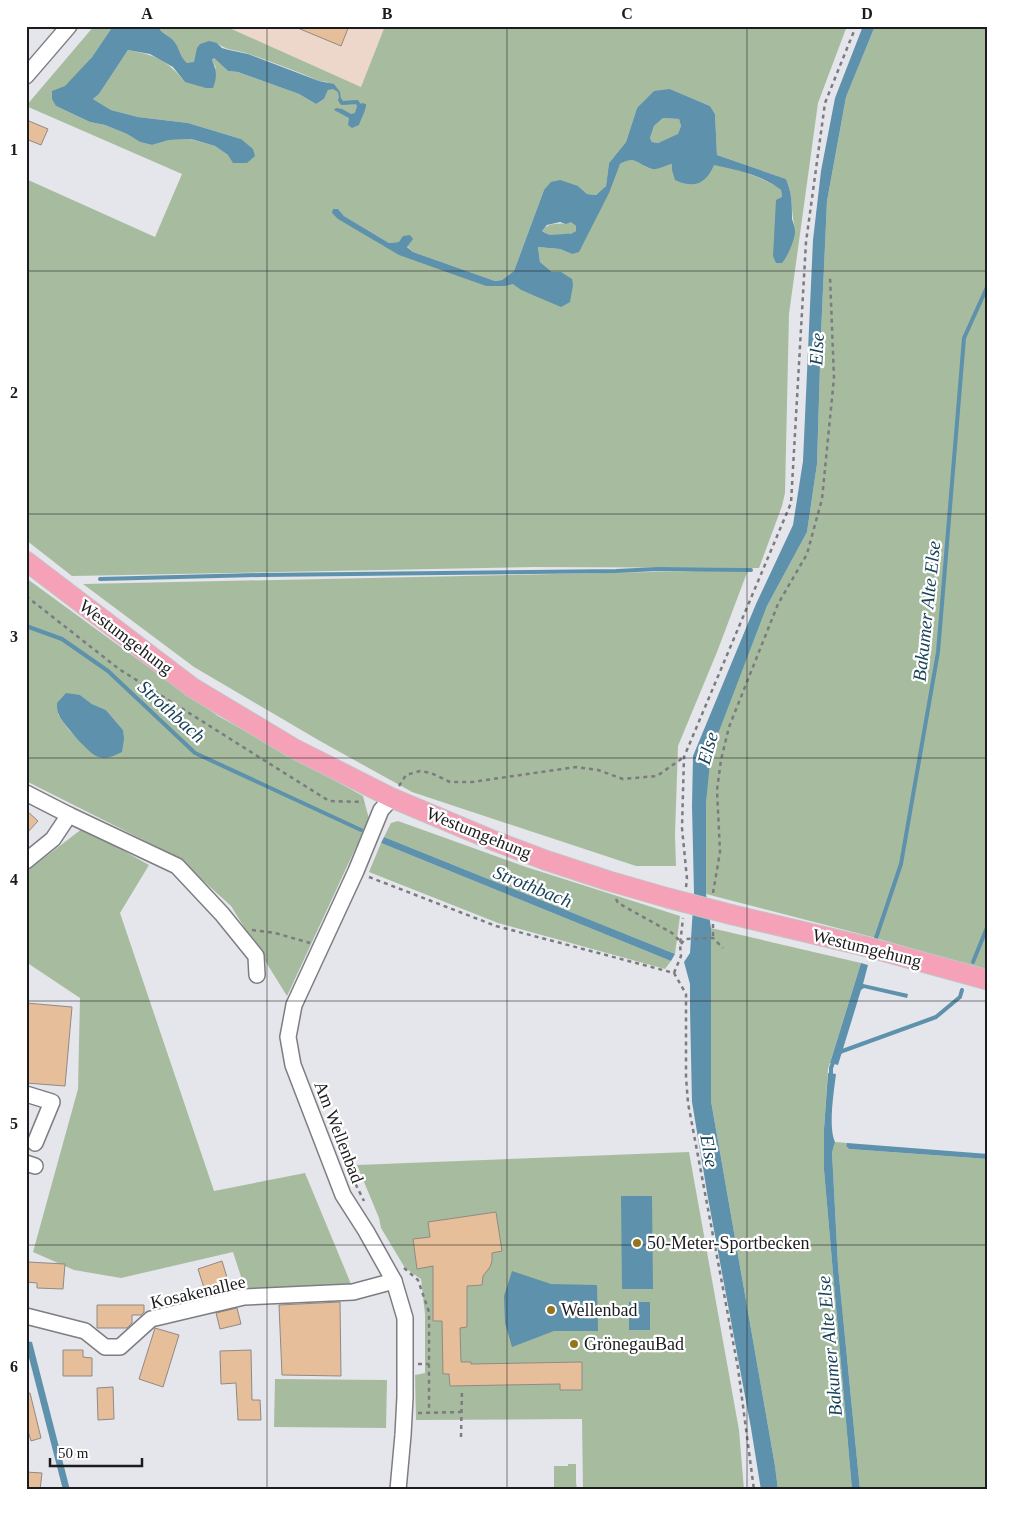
<svg xmlns="http://www.w3.org/2000/svg" width="1014" height="1516" font-family="Georgia,serif">
	<rect width="100%" height="100%" fill="#e5e5ec"/>
	<path fill="#edd7ca" d="M225,26H385L361,87Z"/>
	<g fill="#a7bc9f" fill-rule="evenodd">
		<path d="M94,26H113L92,57L65,87L53,91L56,106L90,122L105,125L127,134L140,142L152,145L169,140L190,139L215,146L228,155L241,139L188,123L138,117L111,110L93,99L99,94L128,50C156,55 167,60 185,82L216,68L212,60L214,58L228,71L238,72L299,94L316,104L324,99L328,90L333,88L338,92L339,99L340,92L327,82L319,81C297,71 273,63 249,54C238,50 226,51 217,43L196,53V60L194,63H187C179,56 179,49 174,41C169,35 161,34 158,26H225L361,87L385,26H847L818,103L789,314L785,493L782,506L759,568L534,567L72,576L26,540V179L155,237L182,174L26,106ZM670,89L710,106L715,114L717,155L786,179C794,196 790,214 796,231L782,197L781,190C770,180 727,164 711,165C698,166 685,169 672,170V164C666,164 660,169 653,169C638,167 639,154 620,164L572,254L560,249L538,247L540,262L552,272H561L534,295L521,290L513,283L505,286H486L382,245L333,209H338L344,216L389,243L399,242L407,246L413,252L495,281L502,280L514,271L544,190L578,186L587,194L596,195L606,186L609,163L626,142L637,108Z"/>
		<path d="M875,26H988V971L876,938L706,894V804L710,752L767,606L807,532L817,464L821,334L827,201L846,97Z"/>
		<path d="M663,118L679,119L681,126L678,135L658,143L652,142L650,138L654,126Z"/>
		<path d="M571,221L576,226V231L571,235C560,233 550,238 542,231C552,219 560,227 571,221Z"/>
		<path d="M748,570L717,652L678,746L675,835L676,866H636L412,792L320,741L194,667L83,584Z"/>
		<path d="M26,578L122,648L218,716L363,796L369,819L287,996L231,906L177,857L26,781ZM80,695L92,704L106,710L123,730L80,741L68,729L58,714Z"/>
		<path d="M398,821L523,866L680,916L675,954L384,837L391,823Z"/>
		<path d="M83,828L149,865L120,913L214,1191L305,1173L351,1284L272,1291L246,1292L233,1252L121,1278L74,1270L33,1252L78,1089L80,998L26,962V872Z"/>
		<path d="M381,843L671,961L665,969L498,923L369,872Z"/>
		<path d="M711,928L861,963L828,1069L824,1129V1170L852,1490H778L775,1466L711,1101Z"/>
		<path d="M835,1142L847,1143L846,1146L849,1149L988,1159V1490H860L838,1266L832,1151Z"/>
		<path d="M689,1152L739,1430L744,1490H583L582,1419L416,1420L415,1375L425,1373V1314L421,1279L405,1268L381,1228L379,1218L357,1165Z"/>
		<path d="M275,1379L387,1380L386,1428L274,1427Z"/>
		<path d="M568,1464H576V1482L577,1490H554V1466H568Z"/>
	</g>
	<g fill="#5e91ab" fill-rule="evenodd">
		<path d="M113,26H158C161,34 169,35 174,41C180,49 179,56 187,63L194,62L197,48L200,44L209,41L217,43L222,48L229,50L248,54L319,81L334,84L340,92L341,100H339L338,92L333,89L328,90L324,99L316,104L299,94L238,72L228,71L214,58L212,60C217,71 217,78 213,88H206L185,82L173,67L150,54L128,50L99,94L93,99L111,110L138,117L188,123L241,139L253,149L255,156L247,163H233L228,155L215,146L191,139L169,140L152,145L140,142L127,134L105,125L90,122L56,106L52,99V91L65,86L92,57Z"/>
		<path d="M863,26H875L846,97L827,201L821,334L817,464L807,532L767,606L711,752L706,804V894L711,928V1101L775,1466L778,1490H761L751,1428L708,1198L692,1102L690,1009V984L684,962L690,953L694,893L692,806L693,756L756,604L793,525L803,461L813,240L821,171L835,98Z"/>
		<path d="M670,89L710,106L715,114L717,155L786,179C792,193 792,205 792,219C793,223 795,226 795,230C796,238 787,258 782,263H776L773,256L776,200L782,197L781,190C765,176 734,169 714,165C706,184 694,189 675,180L672,170V164C665,165 659,170 652,169C637,165 637,155 620,164L609,193L579,252L572,254L560,249L538,247L540,262L552,272H561L572,279L573,285L570,302L561,307L521,290L513,284L505,286H486L399,255L338,219L332,213L333,209H338L344,216L389,243L399,242L403,236L410,235L413,239L407,247L413,252L495,281L502,280L514,271L544,190L551,182L560,180L578,186L587,194L596,195L606,186L609,163L626,142L637,108L654,91ZM663,118L679,119L681,126L678,134L658,143L652,142L650,138L654,126ZM560,222L566,224L571,222L576,226V231L571,234C560,233 550,238 542,231L547,225Z"/>
		<path d="M362,103L366,104C366,111 361,118 359,125L352,128L348,125L349,118L334,110L336,108L342,109L351,114L355,113L357,106Z"/>
		<path d="M66,693L80,695L92,704L106,710L123,730L124,739L122,752C114,756 105,760 96,756C87,751 63,724 59,715C57,711 57,707 57,703Z"/>
		<path d="M384,837L675,954L671,961L381,843Z"/>
		<path d="M861,963L868,965L863,984L908,994L907,998L864,988L861,990L838,1065L830,1063Z"/>
		<path d="M828,1073L836,1074C834,1091 828,1127 835,1142L832,1152L838,1266L860,1490H852L824,1170V1129Z"/>
		<path d="M847,1143L988,1154V1159L849,1149L846,1146Z"/>
		<path d="M621,1196H652L653,1289H622Z"/>
		<path d="M512,1271L551,1284L597,1285L598,1331H554L512,1347L505,1323L504,1296Z"/>
		<rect x="629" y="1302" width="21" height="28"/>
		<path d="M26,1341L32,1342L70,1490H63L26,1346Z"/>
	</g>
	<g fill="none" stroke-linecap="round" stroke-linejoin="round">
		<g stroke="#5e91ab" stroke-width="4">
			<path d="M340,100L342,103L357,102L359,105"/>
			<path d="M100,579L261,575L616,571L658,569L751,570"/>
			<path d="M26,626L62,639L108,671L195,753L361,830"/>
			<path d="M876,938L901,864L938,652L964,338L988,285"/>
			<path d="M973,962L988,925"/>
			<path d="M837,1053L936,1017L960,997L962,990"/>
			<path d="M831,1078V1068L834,1060"/>
		</g>
	</g>
	<g fill="#e6be99" stroke="#8f8a86">
		<path d="M293,26H349L341,46Z"/>
		<path d="M29,121L48,129L41,145L26,139V128Z"/>
		<path d="M26,810L38,821L26,834Z"/>
		<path d="M26,1003L72,1007L65,1086L26,1083Z"/>
		<path d="M496,1212L502,1251L492,1253V1261L490,1267L483,1276L482,1285L467,1286V1327L460,1328L461,1362H471V1364L582,1362V1390H560V1384L450,1386L449,1374H443L442,1321H433V1266L417,1269L413,1239L430,1237L428,1222Z"/>
		<path d="M222,1261L229,1284L205,1291L198,1269Z"/>
		<path d="M28,1262L65,1264L63,1289L37,1288V1283L26,1282Z"/>
		<path d="M340,1302L341,1376L282,1375L279,1305Z"/>
		<path d="M97,1305H144V1312L141,1315H132V1323L127,1328H97Z"/>
		<path d="M237,1308L241,1324L220,1329L216,1313Z"/>
		<path d="M155,1328L179,1335L163,1387L139,1379Z"/>
		<path d="M63,1350H83V1357L92,1358V1376H63Z"/>
		<path d="M251,1350L252,1400H260L261,1420H238L236,1383L221,1384L220,1351Z"/>
		<path d="M113,1387L114,1419L98,1420L97,1388Z"/>
		<path d="M26,1393H30L41,1438L31,1441L26,1424Z"/>
		<path d="M26,1472L42,1473L40,1490H26Z"/>
	</g>
	<g fill="none" stroke-linecap="round" stroke-linejoin="round">
		<defs>
			<g id="minor">
				<path d="M26,76L69,26"/>
				<path d="M26,793L69,815L177,866L222,914L256,956L257,975"/>
				<path d="M392,798L381,810L356,871L294,1005L288,1037L293,1065L343,1195L366,1231L394,1281L405,1318V1397L403,1435L398,1490"/>
				<path d="M26,861L53,839L69,815"/>
				<path d="M26,1094L52,1102L35,1143"/>
				<path d="M26,1163L35,1166"/>
				<path d="M26,1316L85,1331L105,1347H120L151,1319L244,1297L353,1292L394,1281"/>
			</g>
			<g id="major">
				<path d="M26,561L193,688L293,748L392,798L492,840L545,860L609,881L668,898"/>
				<path d="M733,915L864,946L988,980"/>
			</g>
		</defs>
		<use href="#minor" stroke="#7d7d83" stroke-width="18"/>
		<use href="#major" stroke="#c4c4c5" stroke-width="21"/>
		<g stroke="#7b7b80" stroke-width="2.5" stroke-dasharray="4 4" stroke-linecap="butt">
			<path d="M26,596L119,669L329,801L363,802"/>
			<path d="M399,786L406,775L420,771L431,773L450,782H472L576,767L598,770L623,779L657,776L684,757"/>
			<path d="M369,877L496,926L674,973L686,994V1077L688,1103L738,1368L754,1490"/>
			<path d="M686,887L687,879L682,828L684,757L791,503L806,242L825,103L856,26"/>
			<path d="M713,893L720,852L717,790L721,760L729,727L778,604L807,554L822,499L834,378L830,277"/>
			<path d="M616,899L618,903L672,933L678,939L680,944"/>
			<path d="M713,924V938"/>
			<path d="M252,930L275,933L310,943"/>
			<path d="M681,944L685,939L713,938L723,948"/>
			<path d="M674,973L681,956L680,945L683,918"/>
			<path d="M352,1177L364,1201"/>
			<path d="M404,1268L418,1280L429,1312V1413"/>
			<path d="M418,1364H429"/>
			<path d="M418,1413L461,1412"/>
			<path d="M461,1437L462,1390"/>
		</g>
		<use href="#minor" stroke="#fff" stroke-width="15"/>
		<use href="#major" stroke="#f5a1b8" stroke-width="19"/>
		<defs>
			<path id="major-bridge" d="M668,898L733,915"/>
		</defs>
		<use href="#major-bridge" stroke="#c4c4c5" stroke-width="21" stroke-linecap="butt"/>
		<use href="#major-bridge" stroke="#f5a1b8" stroke-width="19"/>
	</g>
	<path fill="none" stroke="#1c1c1f" stroke-width="1" stroke-opacity="0.55" d="M267,26V1490M507,26V1490M747,26V1490M26,271H988M26,514H988M26,758H988M26,1001H988M26,1245H988"/>
	<g fill="#96741d" stroke="#fff" stroke-width="2">
		<circle cx="637" cy="1243" r="5"/>
		<circle cx="551" cy="1310" r="5"/>
		<circle cx="574" cy="1344" r="5"/>
	</g>
	<g text-anchor="middle" stroke-width="4.5" stroke-linejoin="round" paint-order="stroke">
		<g font-size="18" fill="#1c1c1f" stroke="#fff">
			<text transform="translate(126 637) rotate(37)" y="6">Westumgehung</text>
			<text transform="translate(479 833) rotate(22)" y="6">Westumgehung</text>
			<text transform="translate(867 948) rotate(14)" y="6">Westumgehung</text>
			<text transform="translate(339 1132) rotate(69)" y="6">Am Wellenbad</text>
			<text transform="translate(198 1292) rotate(-13)" y="6">Kosakenallee</text>
		</g>
		<g font-size="18" fill="#1c1c1f" stroke="#fff" text-anchor="start">
			<text x="647" y="1249">50-Meter-Sportbecken</text>
			<text x="561" y="1316">Wellenbad</text>
			<text x="584" y="1350">GrönegauBad</text>
		</g>
		<g font-size="19" font-style="italic" fill="#194358" stroke="#fff">
			<text transform="translate(816 349) rotate(-87)" y="7">Else</text>
			<text transform="translate(926 611) rotate(-84)" y="7">Bakumer Alte Else</text>
			<text transform="translate(172 711) rotate(42)" y="7">Strothbach</text>
			<text transform="translate(707 748) rotate(-74)" y="7">Else</text>
			<text transform="translate(533 886) rotate(22)" y="7">Strothbach</text>
			<text transform="translate(710 1151) rotate(80)" y="7">Else</text>
			<text transform="translate(829 1346) rotate(-95)" y="7">Bakumer Alte Else</text>
		</g>
	</g>
	<rect width="1014" height="1516" fill="none" stroke="#ffffff" stroke-width="55"/>
	<path d="M50 1458v8h92v-8" fill="none" stroke="#1c1c1f" stroke-width="2.5"/>
	<text x="58" y="1458" font-size="15" fill="#1c1c1f" stroke="#ffffff" stroke-width="4" paint-order="stroke">50 m</text>
	<rect x="28" y="28" width="958" height="1460" fill="none" stroke="#1c1c1f" stroke-width="2"/>
	<g font-size="16" text-anchor="middle" font-weight="bold" fill="#1c1c1f">
		<text x="147" y="19">A</text>
		<text x="387" y="19">B</text>
		<text x="627" y="19">C</text>
		<text x="867" y="19">D</text>
		<text x="14" y="155">1</text>
		<text x="14" y="398">2</text>
		<text x="14" y="642">3</text>
		<text x="14" y="885">4</text>
		<text x="14" y="1129">5</text>
		<text x="14" y="1372">6</text>
	</g>
</svg>
